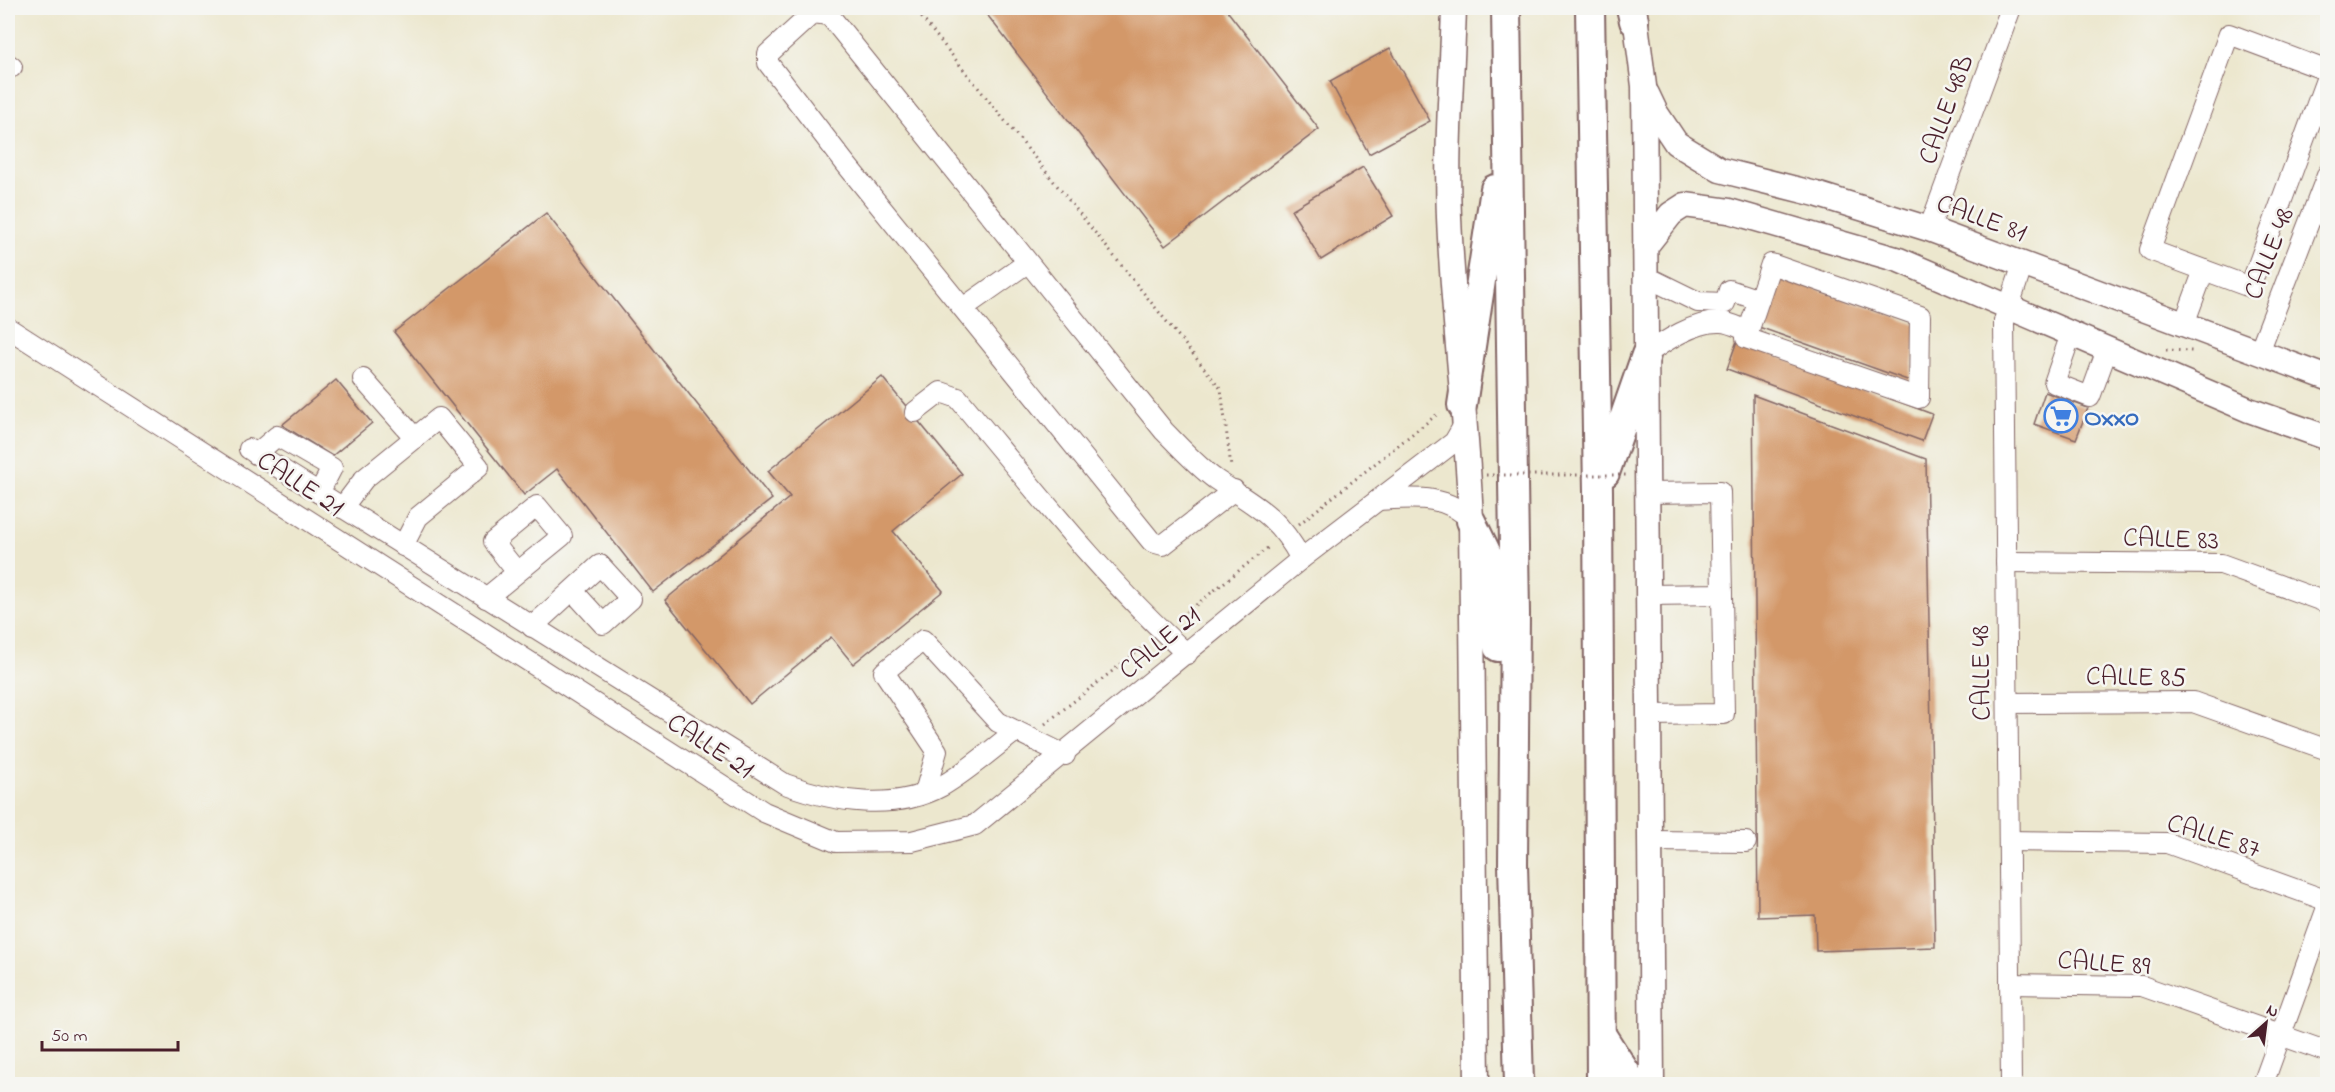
<svg xmlns="http://www.w3.org/2000/svg" width="2335" height="1092" font-family="'Indie Flower',sans-serif">
	<rect width="100%" height="100%" fill="#f6f6f2"/>
	<filter id="ink" filterUnits="userSpaceOnUse"><feTurbulence type="fractalNoise" baseFrequency=".0167" numOctaves="2"/><feDisplacementMap in="SourceGraphic" scale="12" xChannelSelector="R" yChannelSelector="G"/><feConvolveMatrix kernelMatrix="1 2 1 2 8 2 1 2 1" color-interpolation-filters="sRGB"/></filter>
	<filter id="wash" filterUnits="userSpaceOnUse"><feTurbulence type="fractalNoise" baseFrequency=".008" numOctaves="4" result="noise"/><feDisplacementMap in="SourceGraphic" scale="24" xChannelSelector="R" yChannelSelector="G"/><feGaussianBlur stdDeviation="1.35" result="paint"/><feColorMatrix in="noise" values="0 0 0 0 0 0 0 0 0 0 0 0 0 0 0 0 0 1.4 0 .05"/><feComposite in="paint" operator="in"/></filter>
	<g filter="url(#wash)">
		<rect width="100%" height="100%" fill="#ece7ce"/>
		<g id="blocks">
			<g fill="#d39869">
				<path d="M982,8H1225L1319,129L1165,246Z"/>
				<path d="M1390,48L1430,121L1369,154L1330,81Z"/>
				<path d="M1363,167L1393,216L1321,260L1291,210Z"/>
				<path d="M546,213L772,499L653,592L557,469L524,495L394,332Z"/>
				<path d="M1776,274L1918,325L1910,381L1756,326Z"/>
				<path d="M1737,341L1932,414L1922,441L1727,369Z"/>
				<path d="M882,377L962,474L893,531L943,591L853,664L831,637L750,704L665,600L790,497L768,471Z"/>
				<path d="M336,380L372,423L332,456L282,425Z"/>
				<path d="M2045,392L2088,408L2076,439L2034,424Z"/>
				<path d="M1753,395L1926,459L1935,947L1816,951L1815,915L1758,917Z"/>
			</g>
		</g>
	</g>
	<g filter="url(#ink)">
		<use href="#blocks" fill-opacity="0" stroke="#836564" stroke-width="1.5"/>
		<g fill="none" stroke-linecap="round" stroke-linejoin="round">
			<defs>
				<g id="minor">
					<path d="M8,64L12,67"/>
					<path d="M2328,71L2229,34L2150,250L2250,287L2328,74"/>
					<path d="M1929,229L2011,8"/>
					<path d="M1771,264L1920,316L1919,398L1746,338Z"/>
					<path d="M1645,276L1698,302L1725,303L1729,290L1759,300"/>
					<path d="M963,308L1027,263"/>
					<path d="M2184,324L2204,270"/>
					<path d="M8,328L764,812L836,842L912,841L975,825L1301,559L1454,442L1465,423"/>
					<path d="M2071,334L2054,383L2090,397L2107,350"/>
					<path d="M2259,352L2328,173"/>
					<path d="M1646,355C1664,341 1696,321 1720,322C1729,322 1740,328 1748,331"/>
					<path d="M363,379L415,438"/>
					<path d="M915,412L941,392L958,398C1031,485 1102,577 1187,654"/>
					<path d="M249,449L785,784C834,802 894,812 942,786C968,771 992,749 1016,731"/>
					<path d="M256,454L277,436L332,468L319,493"/>
					<path d="M1234,490L1163,545L1152,542L845,163L768,63V54L813,13L829,15L1164,431C1180,447 1197,466 1215,479C1255,506 1277,514 1301,559"/>
					<path d="M1647,493L1720,492L1722,594L1647,595"/>
					<path d="M1378,500C1412,498 1447,493 1471,521"/>
					<path d="M342,508L364,479L439,418L479,467L418,517L403,546"/>
					<path d="M2006,562L2221,564L2328,603"/>
					<path d="M486,598L562,536L537,506L493,542L517,572"/>
					<path d="M532,627L600,565L631,599L603,624L573,591"/>
					<path d="M2008,703L2193,702L2328,750"/>
					<path d="M1648,715L1724,714L1722,594"/>
					<path d="M925,792L937,751L884,672L923,640L998,722L1065,755"/>
					<path d="M1650,841L1746,842"/>
					<path d="M2009,841L2167,843L2328,901"/>
					<path d="M2010,984L2142,986L2328,1052"/>
					<path d="M2011,1084L2004,321L2023,264"/>
					<path d="M2263,1084L2328,905"/>
				</g>
				<g id="major">
					<path d="M1454,8C1452,77 1446,148 1449,217C1453,319 1467,420 1471,521L1477,1084"/>
					<path d="M1634,8L1644,86L1652,1084"/>
					<path d="M1647,94L1656,113L1676,143L1720,170L1816,194L1929,229L2328,378"/>
					<path d="M1645,247L1671,214L1685,205L1729,211L1899,260L2249,410L2328,438"/>
				</g>
				<g id="highway">
					<path d="M1506,8L1515,614L1513,864L1519,1084"/>
					<path d="M1590,8L1598,492L1601,1084"/>
					<path d="M1631,8L1634,21"/>
					<path d="M1462,405L1495,189"/>
					<path d="M1605,473L1646,355"/>
					<path d="M1471,521L1489,558L1498,647"/>
					<path d="M1601,1034L1633,1084"/>
				</g>
			</defs>
			<use href="#minor" stroke="#836564" stroke-width="22"/>
			<use href="#major" stroke="#836564" stroke-width="27"/>
			<use href="#highway" stroke="#836564" stroke-width="32"/>
			<g stroke="#836564" stroke-width="3" stroke-dasharray="1.5 4.5" stroke-linecap="butt">
				<path d="M914,8L1221,389L1231,467"/>
				<path d="M2166,350L2192,351"/>
				<path d="M1299,524L1440,412"/>
				<path d="M1177,620L1270,546"/>
				<path d="M1045,724L1148,643"/>
			</g>
			<use href="#minor" stroke="#fff" stroke-width="20"/>
			<use href="#major" stroke="#fff" stroke-width="24"/>
			<use href="#highway" stroke="#fff" stroke-width="28"/>
			<path stroke="#836564" stroke-width="3" stroke-dasharray="1.5 4.5" stroke-linecap="butt" d="M1486,475H1629"/>
		</g>
	</g>
	<defs>
		<symbol id="supermarket-ring" viewBox="-11 -11 22 22"><circle r="9.5" fill="#f6f6f2" stroke="#3f7fe0" stroke-width="1.5"/><path d="M-6-5.5h2.5l.6 2H6L4.5 2H-2.5L-4.4-4H-6ZM-1.5 3.2a1.3 1.3 0 1 0 .1 0ZM3 3.2a1.3 1.3 0 1 0 .1 0Z" fill="#3f7fe0"/></symbol>
	</defs>
	<g fill-rule="evenodd">
		<use href="#supermarket-ring" x="2042" y="397" width="38" height="38"/>
	</g>
	<g text-anchor="middle" stroke-width="5" stroke-linejoin="round" paint-order="stroke">
		<g font-size="27" fill="#4a1f2b" stroke="#f6f6f2">
			<text transform="translate(1945 109) rotate(-70)" y="9">CALLE 48B</text>
			<text transform="translate(1982 217) rotate(20)" y="9">CALLE 81</text>
			<text transform="translate(2268 253) rotate(-69)" y="9">CALLE 48</text>
			<text transform="translate(301 483) rotate(33)" y="9">CALLE 21</text>
			<text transform="translate(2171 538) rotate(2)" y="9">CALLE 83</text>
			<text transform="translate(1159 642) rotate(-40)" y="9">CALLE 21</text>
			<text transform="translate(1980 673) rotate(-91)" y="9">CALLE 48</text>
			<text transform="translate(2136 676) rotate(1)" y="9">CALLE 85</text>
			<text transform="translate(711 745) rotate(33)" y="9">CALLE 21</text>
			<text transform="translate(2214 835) rotate(17)" y="9">CALLE 87</text>
			<text transform="translate(2104 962) rotate(4)" y="9">CALLE 89</text>
		</g>
		<g font-size="27" font-weight="bold" fill="#366cbe" stroke="#f6f6f2" text-anchor="start">
			<text x="2084" y="425">Oxxo</text>
		</g>
	</g>
	<rect width="2335" height="1092" fill="none" stroke="#f6f6f2" stroke-width="30"/>
	<g transform="translate(2266 1023) rotate(28)" stroke="#f6f6f2" stroke-width="4.5" paint-order="stroke">
	<path d="M0-4.5L10 22L0 15L-10 22Z" fill="#4a1f2b"/>
	<text y="-9" font-size="16" font-weight="bold" text-anchor="middle" fill="#4a1f2b">N</text>
	</g>
	<path d="M42 1041v9h136v-9" fill="none" stroke="#4a1f2b" stroke-width="3"/>
	<text x="51" y="1041" font-size="18" fill="#4a1f2b" stroke="#f6f6f2" stroke-width="4.5" paint-order="stroke">50 m</text>
</svg>
